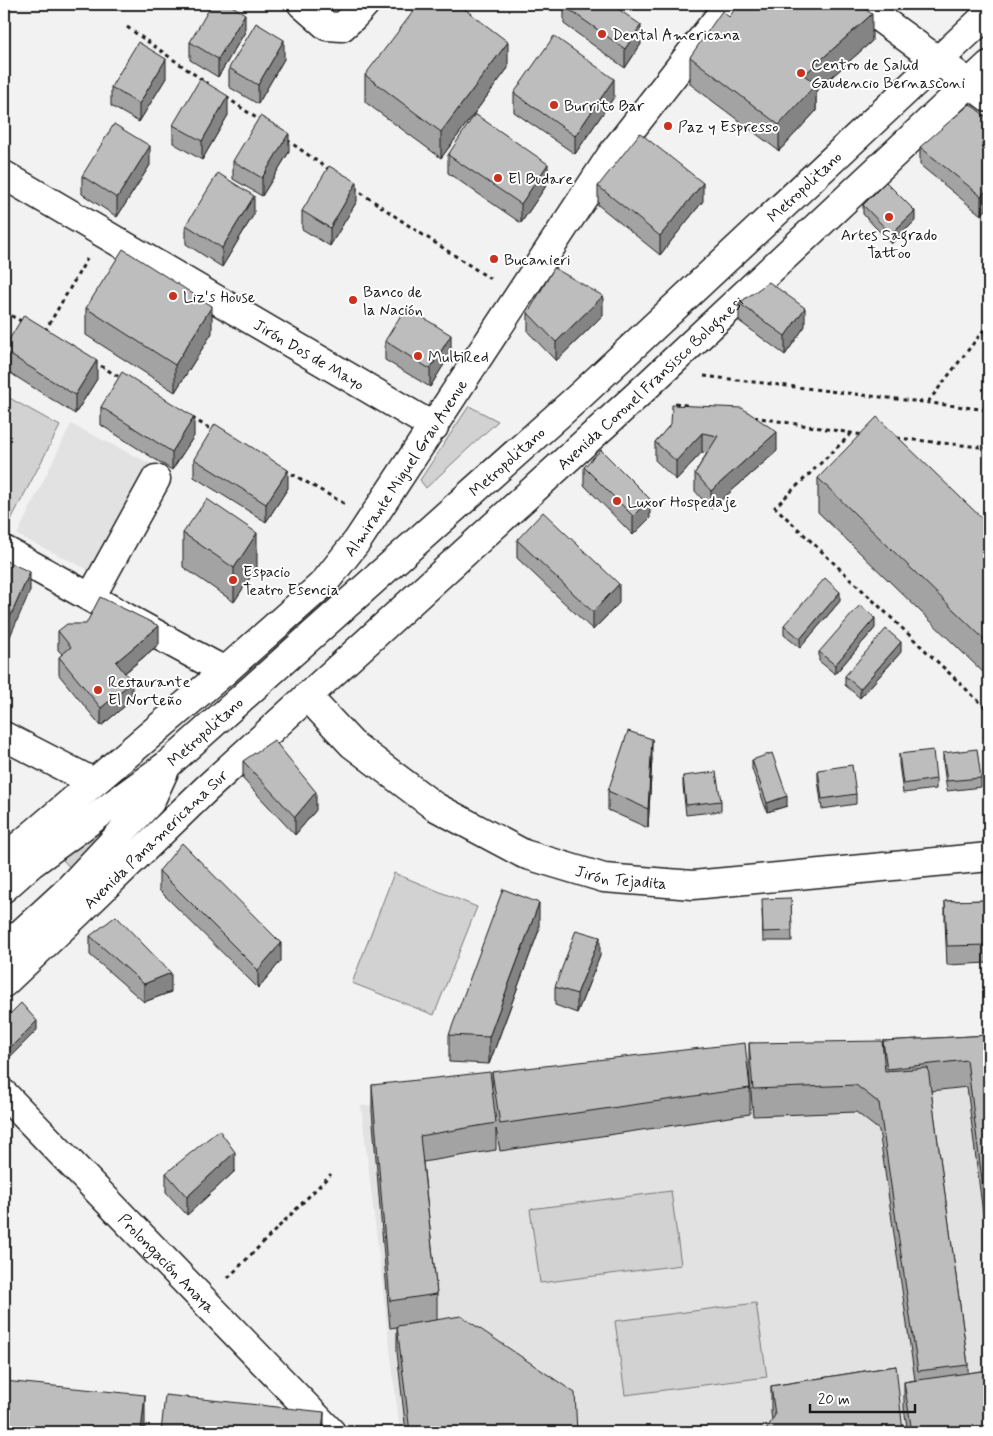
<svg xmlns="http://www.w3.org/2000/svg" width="993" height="1436" font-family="Mynerve,sans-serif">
	<rect width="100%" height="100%" fill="#f2f2f2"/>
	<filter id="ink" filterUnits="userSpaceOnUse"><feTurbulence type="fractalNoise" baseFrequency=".02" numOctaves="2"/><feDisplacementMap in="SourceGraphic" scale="10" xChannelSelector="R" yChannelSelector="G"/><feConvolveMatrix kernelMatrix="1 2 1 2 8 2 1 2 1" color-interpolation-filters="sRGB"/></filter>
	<g filter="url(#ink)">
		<g fill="#e2e2e2">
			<path d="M71,424L151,464L97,574L17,535Z"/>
			<path d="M989,1044V1432H400L361,1106Z"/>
		</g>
		<g fill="#d2d2d2" stroke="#777">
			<path d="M4,395L60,426L4,533Z"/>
			<path d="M469,406L498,421L426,488L420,480Z"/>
			<path d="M105,816L116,826L73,871L63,860Z"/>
			<path d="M394,873L477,907L434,1015L352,983Z"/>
			<path d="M671,1191L681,1265L540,1283L530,1209Z"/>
			<path d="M756,1303L767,1377L625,1395L615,1321Z"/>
		</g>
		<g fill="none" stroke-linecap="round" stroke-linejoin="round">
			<defs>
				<g id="minor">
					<path d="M302,4L327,26L342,27L353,17L365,4"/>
					<path d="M969,83L989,98"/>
					<path id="s1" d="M4,175L434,427"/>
					<path d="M4,550C78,590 150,632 225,671"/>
					<path d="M91,597L156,479"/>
					<path id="s2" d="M307,696L352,744L434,806L524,854L604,878L693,885L989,857"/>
					<path d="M4,736L93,782"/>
					<path id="s3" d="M4,888L31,864L167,765L583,393L989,13"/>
					<path d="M4,949L64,894L150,802L166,767"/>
					<path id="s4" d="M4,1094L331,1432"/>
				</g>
				<g id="major">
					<path d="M860,4L969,83"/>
					<path id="s5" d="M4,859L225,671L324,583L358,540L612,154L729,4"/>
					<path id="s6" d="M4,983L79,912L205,790L635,397L989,65"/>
				</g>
			</defs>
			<use href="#minor" stroke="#1c1c1c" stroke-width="31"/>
			<use href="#major" stroke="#1c1c1c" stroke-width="31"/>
			<g stroke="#1c1c1c" stroke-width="3" stroke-dasharray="4 4" stroke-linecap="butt">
				<path d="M127,27L208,84"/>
				<path d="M226,97L262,122"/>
				<path d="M287,140L331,171"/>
				<path d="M354,188L408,225L492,280"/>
				<path d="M4,312L23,322"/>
				<path d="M45,331L87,259"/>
				<path d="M94,362L121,378"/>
				<path d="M704,376L989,410"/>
				<path d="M928,402L986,327"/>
				<path d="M675,403L691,406"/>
				<path d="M754,417L863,435"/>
				<path d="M192,418L214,431"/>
				<path d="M851,434L775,507L989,711"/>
				<path d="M897,438L989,448"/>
				<path d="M285,470L345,504"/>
				<path d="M228,1278L331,1174"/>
			</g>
			<use href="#minor" stroke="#fff" stroke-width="28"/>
			<use href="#major" stroke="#fff" stroke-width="28"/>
		</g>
		<g fill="#a3a3a3" stroke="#1c1c1c">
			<path d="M564,6L641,44L625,68L564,24Z"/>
			<path d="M729,17L872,41L816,91V111L779,151L690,84V57Z"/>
			<path d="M245,32L218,77L190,60V42Z"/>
			<path d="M284,59L258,104L229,87V68Z"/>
			<path d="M508,68L441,158L365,102V75Z"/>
			<path d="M166,78L139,122L111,106V87Z"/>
			<path d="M514,93L614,97L575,154L514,112Z"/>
			<path d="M228,115L202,160L173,143V125Z"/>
			<path d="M989,119L981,215L920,165V147Z"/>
			<path d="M289,152L262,196L233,179V161Z"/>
			<path d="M448,155L548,183L521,223L448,173Z"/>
			<path d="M150,165L117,217L82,194V176Z"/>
			<path d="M598,186L703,201L660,255L598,205Z"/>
			<path d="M357,201L330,246L302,229V211Z"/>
			<path d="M863,205L915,221L891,244L863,214Z"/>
			<path d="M254,214L222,267L186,244V225Z"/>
			<path d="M739,303L805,326L785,355L739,321Z"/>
			<path d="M86,308L212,333L175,392L86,335Z"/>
			<path d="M528,313L603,315L556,361L528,332Z"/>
			<path d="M385,341L451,353L430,387L385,360Z"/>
			<path d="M4,351L97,379L75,414L4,369Z"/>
			<path d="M101,407L194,436L172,470L101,425Z"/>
			<path d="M671,424L777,451L711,509L695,491V473L707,453L702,452L676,480L655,460V442Z"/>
			<path d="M194,459L288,488L266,522L194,477Z"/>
			<path d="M584,467L650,518L633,535L584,485Z"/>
			<path d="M818,478L989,525V678L818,512Z"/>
			<path d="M183,533L257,567L234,602L183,567Z"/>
			<path d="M517,540L619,603L593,630L517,558Z"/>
			<path d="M840,601L800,648L784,635V625Z"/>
			<path d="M875,628L835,674L819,661V652Z"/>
			<path d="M58,631L159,644L125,673L132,700L101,726L59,675V657L62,654L58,650Z"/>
			<path d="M901,652L860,698L845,685V676Z"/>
			<path d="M943,753L981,778V787L947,791L943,762Z"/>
			<path d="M899,754L936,779V789L903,793L899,764Z"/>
			<path d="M652,758L648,828L608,810V791Z"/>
			<path d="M752,760L787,806L767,812L752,769Z"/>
			<path d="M243,761L316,810L295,835L243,779Z"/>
			<path d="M818,770L856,794V804L822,809L818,780Z"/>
			<path d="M683,776L721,801V811L686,815L683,786Z"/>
			<path d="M159,871L281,961L258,988L159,890Z"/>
			<path d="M791,898L792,941H763L762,909Z"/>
			<path d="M989,900V963L947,965L945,920V901Z"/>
			<path d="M539,930L489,1064L449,1062V1035Z"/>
			<path d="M90,936L171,992L144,1002L90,955Z"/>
			<path d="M600,956L577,1013L555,1005V987Z"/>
			<path d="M989,1035V1262L967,1087L931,1091L968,1365V1373L989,1370V1432H908L904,1409V1382L915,1380L879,1130L856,1112L753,1116L749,1070V1043L883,1054V1041Z"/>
			<path d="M492,1072L750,1088V1114L500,1151L496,1129V1150L423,1162L437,1294V1320L577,1432H406L397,1352V1327L390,1328L372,1111V1085L492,1087Z"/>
			<path d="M235,1171L187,1215L166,1192V1173Z"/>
			<path d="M896,1366L772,1420L771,1413V1386Z"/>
		</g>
		<g fill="#848484" stroke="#1c1c1c">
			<path d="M245,14V32L218,77V59Z"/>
			<path d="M872,14V41L816,91V111L779,151V125L804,75Z"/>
			<path d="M641,25V44L625,68V49Z"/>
			<path d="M284,40V59L258,104V85Z"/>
			<path d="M508,42V68L441,158V132Z"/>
			<path d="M166,59V78L139,122V104Z"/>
			<path d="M614,79V97L575,154V136Z"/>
			<path d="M228,96V115L202,160V141Z"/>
			<path d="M289,133V152L262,196V178Z"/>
			<path d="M150,146V165L117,217V198Z"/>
			<path d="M548,164V183L521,223V204Z"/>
			<path d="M357,182V201L330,246V228Z"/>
			<path d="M703,183V201L660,255V236Z"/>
			<path d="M989,188V207L981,215V196Z"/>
			<path d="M254,196V214L222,267V248Z"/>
			<path d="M915,211V221L891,244V234Z"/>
			<path d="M603,296V315L556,361V342Z"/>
			<path d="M212,306V333L175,392V365Z"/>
			<path d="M805,308V326L785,355V336Z"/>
			<path d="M451,335V353L430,387V369Z"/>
			<path d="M97,360V379L75,414V395Z"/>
			<path d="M194,417V436L172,470V452Z"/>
			<path d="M777,432V451L711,509V491Z"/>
			<path d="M702,433V452L676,480V461Z"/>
			<path d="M288,470V488L266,522V504Z"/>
			<path d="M650,499V518L633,535V516Z"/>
			<path d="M257,533V567L234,602V568Z"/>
			<path d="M30,572V591L4,650V631Z"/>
			<path d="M619,584V603L593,630V612Z"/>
			<path d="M840,592V601L800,648V639Z"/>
			<path d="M875,618V628L835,674V665Z"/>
			<path d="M159,626V644L116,680V662Z"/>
			<path d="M901,642V652L860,698V689Z"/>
			<path d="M132,682V700L101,726V708Z"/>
			<path d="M652,739V758L648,828V809Z"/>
			<path d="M316,792V810L295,835V817Z"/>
			<path d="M787,796V806L767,812V803Z"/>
			<path d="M539,903V930L489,1064V1037Z"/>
			<path d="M600,937V956L577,1013V994Z"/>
			<path d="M281,943V961L258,988V970Z"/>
			<path d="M171,973V992L144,1002V984Z"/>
			<path d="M37,1021V1030L4,1063V1054Z"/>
			<path d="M235,1152V1171L187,1215V1197Z"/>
			<path d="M145,1395V1432H141Z"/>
			<path d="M324,1412V1432H322Z"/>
		</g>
		<g fill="#bdbdbd" stroke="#1c1c1c">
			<path d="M212,4H229L245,14L218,59L190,42Z"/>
			<path d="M419,4H458L508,42L441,132L365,75Z"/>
			<path d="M565,4H611L641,25L625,49L564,6Z"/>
			<path d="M739,4H858L872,14L804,75L816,84L779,125L690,57L722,11L729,17Z"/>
			<path d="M256,23L284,40L258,85L229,68Z"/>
			<path d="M554,36L614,79L575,136L514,93Z"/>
			<path d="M138,42L166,59L139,104L111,87Z"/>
			<path d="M200,79L228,96L202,141L173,125Z"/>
			<path d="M970,104L989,119V188L981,196L920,147Z"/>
			<path d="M475,114L548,164L521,204L448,155Z"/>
			<path d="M260,116L289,133L262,178L233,161Z"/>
			<path d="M114,124L150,146L117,198L82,176Z"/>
			<path d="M640,133L703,183L660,236L598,186Z"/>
			<path d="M329,166L357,182L330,228L302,211Z"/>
			<path d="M218,173L254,196L222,248L186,225Z"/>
			<path d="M886,182L915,211L891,234L863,205Z"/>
			<path d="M123,249L212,306L175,365L86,308Z"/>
			<path d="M554,268L603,296L556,342L528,313Z"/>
			<path d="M769,282L805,308L785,336L739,303Z"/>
			<path d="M406,307L451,335L430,369L385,341Z"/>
			<path d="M24,315L97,360L75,395L4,351V348Z"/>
			<path d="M122,372L194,417L172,452L101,407Z"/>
			<path d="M672,405L742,408L777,432L711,491L695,473L718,436L702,433L676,461L655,442L671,424Z"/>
			<path d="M877,417L989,525V644L818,478Z"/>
			<path d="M215,424L288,470L266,504L194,459Z"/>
			<path d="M601,450L650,499L633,516L584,467Z"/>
			<path d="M207,499L257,533L234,568L183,533Z"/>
			<path d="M543,512L619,584L593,612L517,540Z"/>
			<path d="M4,560L30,572L4,631Z"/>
			<path d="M825,578L840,592L800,639L784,625Z"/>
			<path d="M100,597L159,626L116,662L132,682L101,708L59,657L71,647L58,631L67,624H86Z"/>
			<path d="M860,605L875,618L835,665L819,652Z"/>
			<path d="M886,629L901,642L860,689L845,676Z"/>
			<path d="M628,731L652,739L648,809L608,791Z"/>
			<path d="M274,740L316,792L295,817L243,761Z"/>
			<path d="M977,749L981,778L947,781L943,753Z"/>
			<path d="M933,750L936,779L903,784L899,754Z"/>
			<path d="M772,753L787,796L767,803L752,760Z"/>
			<path d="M852,765L856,794L822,799L818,770Z"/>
			<path d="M716,772L721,801L686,805L683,776Z"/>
			<path d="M182,843L281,943L258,970L159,871Z"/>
			<path d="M503,889L539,903L489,1037L449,1035Z"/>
			<path d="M791,898L792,931L763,932L762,899Z"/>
			<path d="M989,900V945L947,946L945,901Z"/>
			<path d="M116,916L171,973L144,984L90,936Z"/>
			<path d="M576,930L600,937L577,994L555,987Z"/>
			<path d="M21,1003L37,1021L4,1054V1020Z"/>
			<path d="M989,1035V1235L967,1060L887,1069L883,1041Z"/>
			<path d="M882,1041L885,1071L928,1068L968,1365L918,1371L879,1103L856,1085L753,1089L749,1043Z"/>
			<path d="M745,1043L750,1088L500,1124L492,1072Z"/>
			<path d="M490,1072L496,1123L420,1136L437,1294L390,1301L372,1085Z"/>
			<path d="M219,1130L235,1152L187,1197L166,1173Z"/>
			<path d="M461,1316L575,1393L577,1432H410L397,1326Z"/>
			<path d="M896,1366L903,1432H765L775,1415L771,1386Z"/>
			<path d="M989,1370V1431L983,1432H912L904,1382Z"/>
			<path d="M4,1381L145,1395L141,1432H4Z"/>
			<path d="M165,1395L324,1412L322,1432H161Z"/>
		</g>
	</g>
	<g fill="#c8321e" stroke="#fff" stroke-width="2">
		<circle cx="602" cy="34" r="5"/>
		<circle cx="801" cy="73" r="5"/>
		<circle cx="554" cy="105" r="5"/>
		<circle cx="668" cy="126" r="5"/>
		<circle cx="498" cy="178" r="5"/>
		<circle cx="889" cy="217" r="5"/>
		<circle cx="494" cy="259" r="5"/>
		<circle cx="173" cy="296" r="5"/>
		<circle cx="353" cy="300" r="5"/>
		<circle cx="418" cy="356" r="5"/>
		<circle cx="617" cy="501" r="5"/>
		<circle cx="233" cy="580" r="5"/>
		<circle cx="98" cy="690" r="5"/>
	</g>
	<g text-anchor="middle" stroke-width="4" stroke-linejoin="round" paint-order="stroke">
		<g font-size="16" fill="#1c1c1c" stroke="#fff" text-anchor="start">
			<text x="612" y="40">Dental Americana</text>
			<text x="811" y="70">Centro de Salud<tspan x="811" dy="18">Gaudencio Bernasconi</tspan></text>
			<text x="564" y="111">Burrito Bar</text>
			<text x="678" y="132">Paz y Espresso</text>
			<text x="508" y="184">El Budare</text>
			<text x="889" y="240" text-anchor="middle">Artes Sagrado<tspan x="889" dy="18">Tattoo</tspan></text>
			<text x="504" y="265">Bucanieri</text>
			<text x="363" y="297">Banco de<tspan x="363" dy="18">la Nación</tspan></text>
			<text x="183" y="302">Liz's House</text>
			<text x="428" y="362">MultiRed</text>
			<text x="627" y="507">Luxor Hospedaje</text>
			<text x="243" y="577">Espacio<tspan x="243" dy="18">Teatro Esencia</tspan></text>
			<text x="108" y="687">Restaurante<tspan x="108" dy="18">El Norteño</tspan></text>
		</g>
		<g font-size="16" fill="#1c1c1c" stroke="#fff">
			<text dy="6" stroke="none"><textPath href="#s3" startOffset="1065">Metropolitano</textPath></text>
			<text dy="6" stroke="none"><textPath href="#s1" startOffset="354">Jirón Dos de Mayo</textPath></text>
			<text dy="6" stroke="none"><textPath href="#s6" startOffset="882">Avenida Coronel Fransisco Bolognesi</textPath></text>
			<text dy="6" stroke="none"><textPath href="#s3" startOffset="660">Metropolitano</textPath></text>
			<text dy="6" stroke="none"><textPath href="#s5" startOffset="564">Almirante Miguel Grau Avenue</textPath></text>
			<text dy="6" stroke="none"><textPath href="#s3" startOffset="255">Metropolitano</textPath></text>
			<text dy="6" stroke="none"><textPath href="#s6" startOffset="209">Avenida Panamericana Sur</textPath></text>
			<text dy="6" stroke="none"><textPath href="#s2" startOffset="371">Jirón Tejadita</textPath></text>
			<text dy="6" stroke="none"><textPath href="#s4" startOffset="235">Prolongación Anaya</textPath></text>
		</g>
	</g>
	<rect width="993" height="1436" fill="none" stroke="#fff" stroke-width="20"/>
	<rect x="10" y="10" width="973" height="1416" fill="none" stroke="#1c1c1c" stroke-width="2" filter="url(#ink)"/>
	<path d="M810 1404v8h105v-8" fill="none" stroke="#1c1c1c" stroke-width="2.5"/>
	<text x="818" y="1404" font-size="15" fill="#1c1c1c" stroke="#ffffff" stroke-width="4" paint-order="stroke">20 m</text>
</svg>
